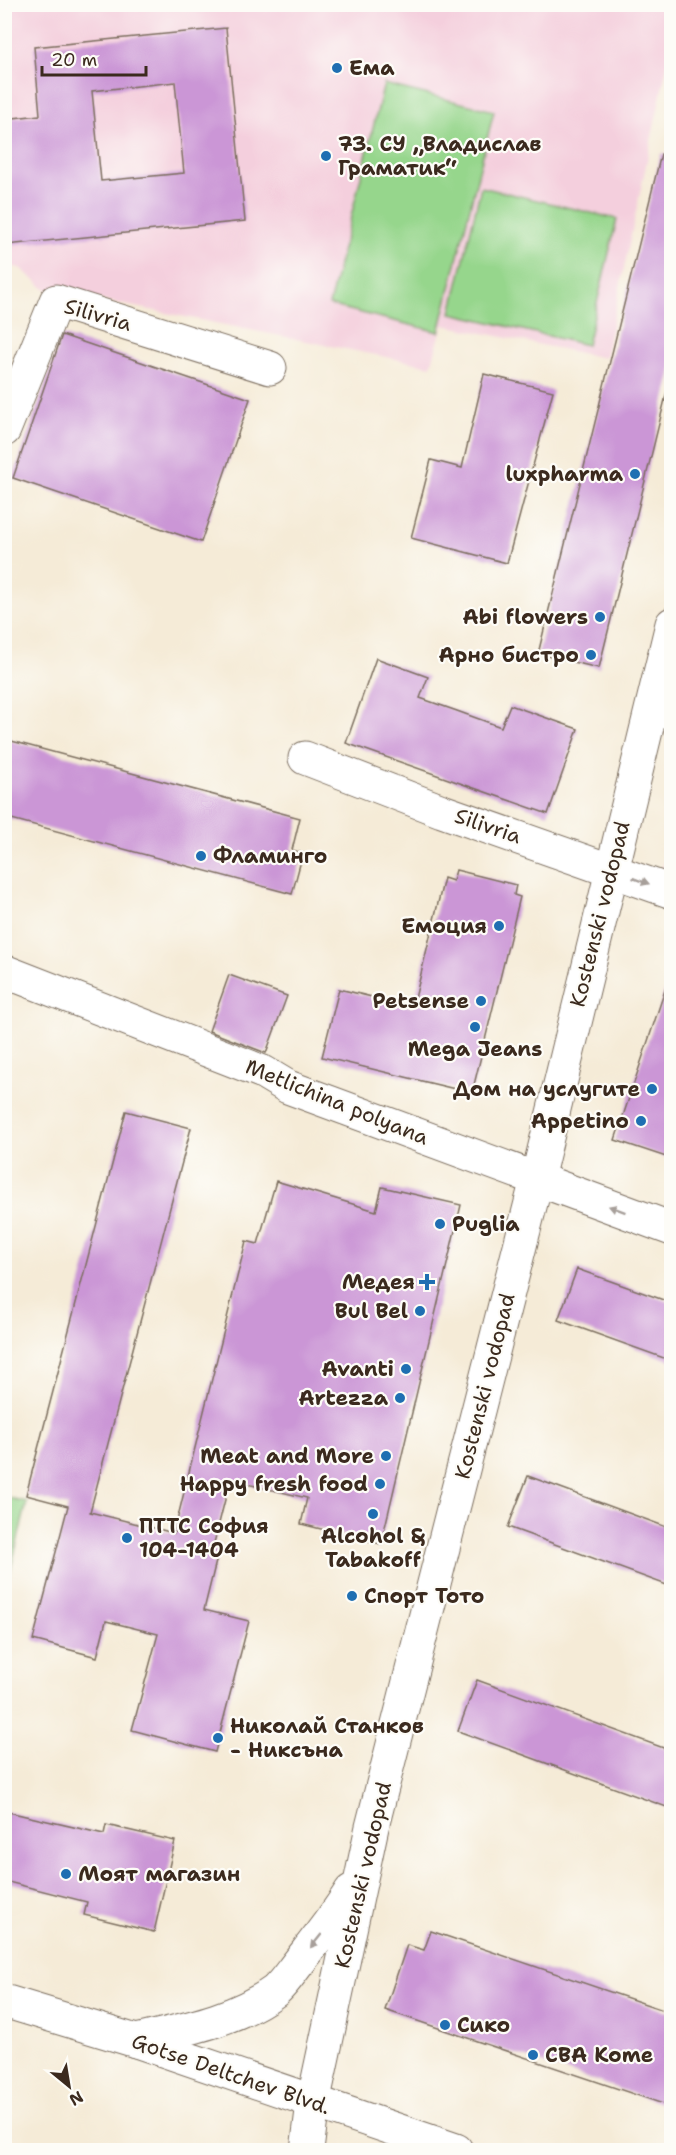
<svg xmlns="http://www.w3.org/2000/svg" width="676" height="2155" font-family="'Shantell Sans',sans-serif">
	<rect width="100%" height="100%" fill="#fdfcf7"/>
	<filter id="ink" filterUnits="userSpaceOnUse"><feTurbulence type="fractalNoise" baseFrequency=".0167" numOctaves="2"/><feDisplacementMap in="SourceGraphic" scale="12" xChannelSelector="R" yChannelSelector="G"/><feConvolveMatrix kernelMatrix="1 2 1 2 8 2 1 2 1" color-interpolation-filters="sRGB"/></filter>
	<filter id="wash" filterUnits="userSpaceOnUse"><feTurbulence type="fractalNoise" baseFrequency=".008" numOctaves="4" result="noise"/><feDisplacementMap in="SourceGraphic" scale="24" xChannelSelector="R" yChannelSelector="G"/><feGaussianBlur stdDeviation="1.35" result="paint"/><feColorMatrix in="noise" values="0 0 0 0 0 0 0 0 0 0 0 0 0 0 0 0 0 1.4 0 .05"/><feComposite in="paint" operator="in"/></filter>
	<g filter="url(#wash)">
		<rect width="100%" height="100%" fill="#f5ebd7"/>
		<g fill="#f4cfdd">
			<path d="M5,5H671V47L605,358L443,325L431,366L45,289L20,268L5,265Z"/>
			<path d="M671,834V880L660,876Z"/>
		</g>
		<g fill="#96d68c" stroke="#688055" stroke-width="1.5">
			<path d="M384,84L494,111L439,332L329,305Z"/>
			<path d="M481,187L617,219L587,345L451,313Z"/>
			<path d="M5,1497L27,1502L5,1593L4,1497Z"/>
		</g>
		<g id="blocks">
			<g fill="#cb96d6" fill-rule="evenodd">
				<path d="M226,28L245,221L6,245L4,119L40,115L34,47ZM175,82L184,173L101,181L92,91Z"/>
				<path d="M661,154L672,156V371L599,668L538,654Z"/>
				<path d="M62,335L250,399L201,542L13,478Z"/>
				<path d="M484,374L553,391L507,563L411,538L431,460L462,468Z"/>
				<path d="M376,658L428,677L420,698L457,711L501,727L510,705L578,729L548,814L346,743Z"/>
				<path d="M4,739L300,818L292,850L303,853L292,894L4,817Z"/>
				<path d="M456,870L516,885L514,895L520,897L472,1093L322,1057L339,989L413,1007L444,878L453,881Z"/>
				<path d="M229,975L287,996L266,1053L209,1031Z"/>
				<path d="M666,987L672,988V1159L615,1140Z"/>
				<path d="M126,1111L191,1128L90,1512L174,1533L246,1241L258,1244L276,1181L376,1211L382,1187L461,1205L381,1544L301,1524L307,1498L230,1480L214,1543L220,1545L204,1610L249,1621L215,1752L132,1730L158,1634L106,1621L97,1657L33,1640L68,1506L26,1495Z"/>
				<path d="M577,1269L672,1303V1361L558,1320Z"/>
				<path d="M528,1476L672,1529V1587L508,1527Z"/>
				<path d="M477,1680L672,1751V1809L458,1731Z"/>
				<path d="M4,1811L104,1834L106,1825L175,1841L154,1932L84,1915L87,1902L4,1881Z"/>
				<path d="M431,1931L672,2013V2107L385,2010L407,1945L424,1950Z"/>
			</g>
		</g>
	</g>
	<g filter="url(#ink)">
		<use href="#blocks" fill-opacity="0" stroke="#7c6e5f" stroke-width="1.5"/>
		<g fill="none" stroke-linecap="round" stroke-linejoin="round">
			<defs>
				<g id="street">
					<path d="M4,430L56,301L270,368"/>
					<path d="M305,758L442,811L672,892"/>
					<path d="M4,971L263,1072L288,1087L672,1229"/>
					<path d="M307,2150L313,2103"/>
				</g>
				<g id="secondary">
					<path d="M4,2001L136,2041L456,2150"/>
					<path d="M136,2041C182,2030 236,2020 275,1991C284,1983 291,1972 299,1962C317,1939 335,1917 351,1891"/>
					<path d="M313,2103L372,1827L537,1179L672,624"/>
				</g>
			</defs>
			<use href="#street" stroke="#7c6e5f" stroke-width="35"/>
			<use href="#secondary" stroke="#7c6e5f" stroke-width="35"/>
			<use href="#street" stroke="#fff" stroke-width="33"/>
			<use href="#secondary" stroke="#fff" stroke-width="33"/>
		</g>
		<defs><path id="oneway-solid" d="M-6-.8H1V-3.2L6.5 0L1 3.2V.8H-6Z" transform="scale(1.5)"/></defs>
		<g fill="#a79f9a">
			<use href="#oneway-solid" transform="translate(641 881) rotate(20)"/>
			<use href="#oneway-solid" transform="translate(617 1209) rotate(-160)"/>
			<use href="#oneway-solid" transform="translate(316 1941) rotate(129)"/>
		</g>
	</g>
	<g fill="#1f6fb2" stroke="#fdfcf7" stroke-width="2">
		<circle cx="337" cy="68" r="6"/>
		<circle cx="326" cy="156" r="6"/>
		<circle cx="635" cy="474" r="6"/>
		<circle cx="600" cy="617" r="6"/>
		<circle cx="591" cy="655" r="6"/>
		<circle cx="201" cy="856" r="6"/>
		<circle cx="499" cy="926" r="6"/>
		<circle cx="481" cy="1001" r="6"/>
		<circle cx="475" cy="1027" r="6"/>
		<circle cx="652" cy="1089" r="6"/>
		<circle cx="641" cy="1121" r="6"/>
		<circle cx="440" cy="1224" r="6"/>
		<path d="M424 1273h6v6h6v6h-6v6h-6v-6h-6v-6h6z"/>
		<circle cx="420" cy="1311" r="6"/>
		<circle cx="406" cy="1369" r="6"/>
		<circle cx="400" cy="1398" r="6"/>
		<circle cx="386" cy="1456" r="6"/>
		<circle cx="380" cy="1484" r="6"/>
		<circle cx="373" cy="1514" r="6"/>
		<circle cx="127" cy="1538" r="6"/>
		<circle cx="352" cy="1596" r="6"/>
		<circle cx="218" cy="1738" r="6"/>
		<circle cx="66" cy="1874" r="6"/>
		<circle cx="445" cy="2025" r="6"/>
		<circle cx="533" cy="2055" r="6"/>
	</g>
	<g text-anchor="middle" stroke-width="4.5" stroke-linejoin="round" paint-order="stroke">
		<g font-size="21" font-weight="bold" fill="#3b2a1e" stroke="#fdfcf7" text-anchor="end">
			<text x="349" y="75" text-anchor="start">Ема</text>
			<text x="338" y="151" text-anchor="start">73. СУ „Владислав<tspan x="338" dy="24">Граматик“</tspan></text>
			<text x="623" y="481">luxpharma</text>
			<text x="588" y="624">Abi flowers</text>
			<text x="579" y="662">Арно бистро</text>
			<text x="213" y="863" text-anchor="start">Фламинго</text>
			<text x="487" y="933">Емоция</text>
			<text x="469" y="1008">Petsense</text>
			<text x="475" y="1056" text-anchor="middle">Mega Jeans</text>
			<text x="640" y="1096">Дом на услугите</text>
			<text x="629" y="1128">Appetino</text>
			<text x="452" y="1231" text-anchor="start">Puglia</text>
			<text x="415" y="1289">Медея</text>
			<text x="408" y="1318">Bul Bel</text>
			<text x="394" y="1376">Avanti</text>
			<text x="388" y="1405">Artezza</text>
			<text x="374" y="1463">Meat and More</text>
			<text x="368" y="1491">Happy fresh food</text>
			<text x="139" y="1533" text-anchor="start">ПТТС София<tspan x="139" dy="24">104-1404</tspan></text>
			<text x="373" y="1543" text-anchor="middle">Alcohol &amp;<tspan x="373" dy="24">Tabakoff</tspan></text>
			<text x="364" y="1603" text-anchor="start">Спорт Тото</text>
			<text x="230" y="1733" text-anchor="start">Николай Станков<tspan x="230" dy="24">- Никсъна</tspan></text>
			<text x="78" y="1881" text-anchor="start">Моят магазин</text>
			<text x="457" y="2032" text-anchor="start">Сико</text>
			<text x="545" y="2062" text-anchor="start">CBA Kome</text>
		</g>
		<g font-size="21" fill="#3b2a1e" stroke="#fdfcf7">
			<text transform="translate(98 315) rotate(16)" y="7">Silivria</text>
			<text transform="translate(488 826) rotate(19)" y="7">Silivria</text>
			<text transform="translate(600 914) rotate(-76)" y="7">Kostenski vodopad</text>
			<text transform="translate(337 1102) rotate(22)" y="7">Metlichina polyana</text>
			<text transform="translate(485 1386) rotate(-76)" y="7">Kostenski vodopad</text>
			<text transform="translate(363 1875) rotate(-77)" y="7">Kostenski vodopad</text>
			<text transform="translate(231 2074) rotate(19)" y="7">Gotse Deltchev Blvd.</text>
		</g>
	</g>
	<rect width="676" height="2155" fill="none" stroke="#fdfcf7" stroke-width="24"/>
	<g transform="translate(69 2086) rotate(150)" stroke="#fdfcf7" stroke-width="4.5" paint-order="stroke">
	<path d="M0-4.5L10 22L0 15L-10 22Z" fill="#3b2a1e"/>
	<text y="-9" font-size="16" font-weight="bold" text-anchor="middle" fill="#3b2a1e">N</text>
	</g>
	<path d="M42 66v9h104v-9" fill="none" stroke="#3b2a1e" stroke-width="3"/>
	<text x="51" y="66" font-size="18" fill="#3b2a1e" stroke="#fdfcf7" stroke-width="4.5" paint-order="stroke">20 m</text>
</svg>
